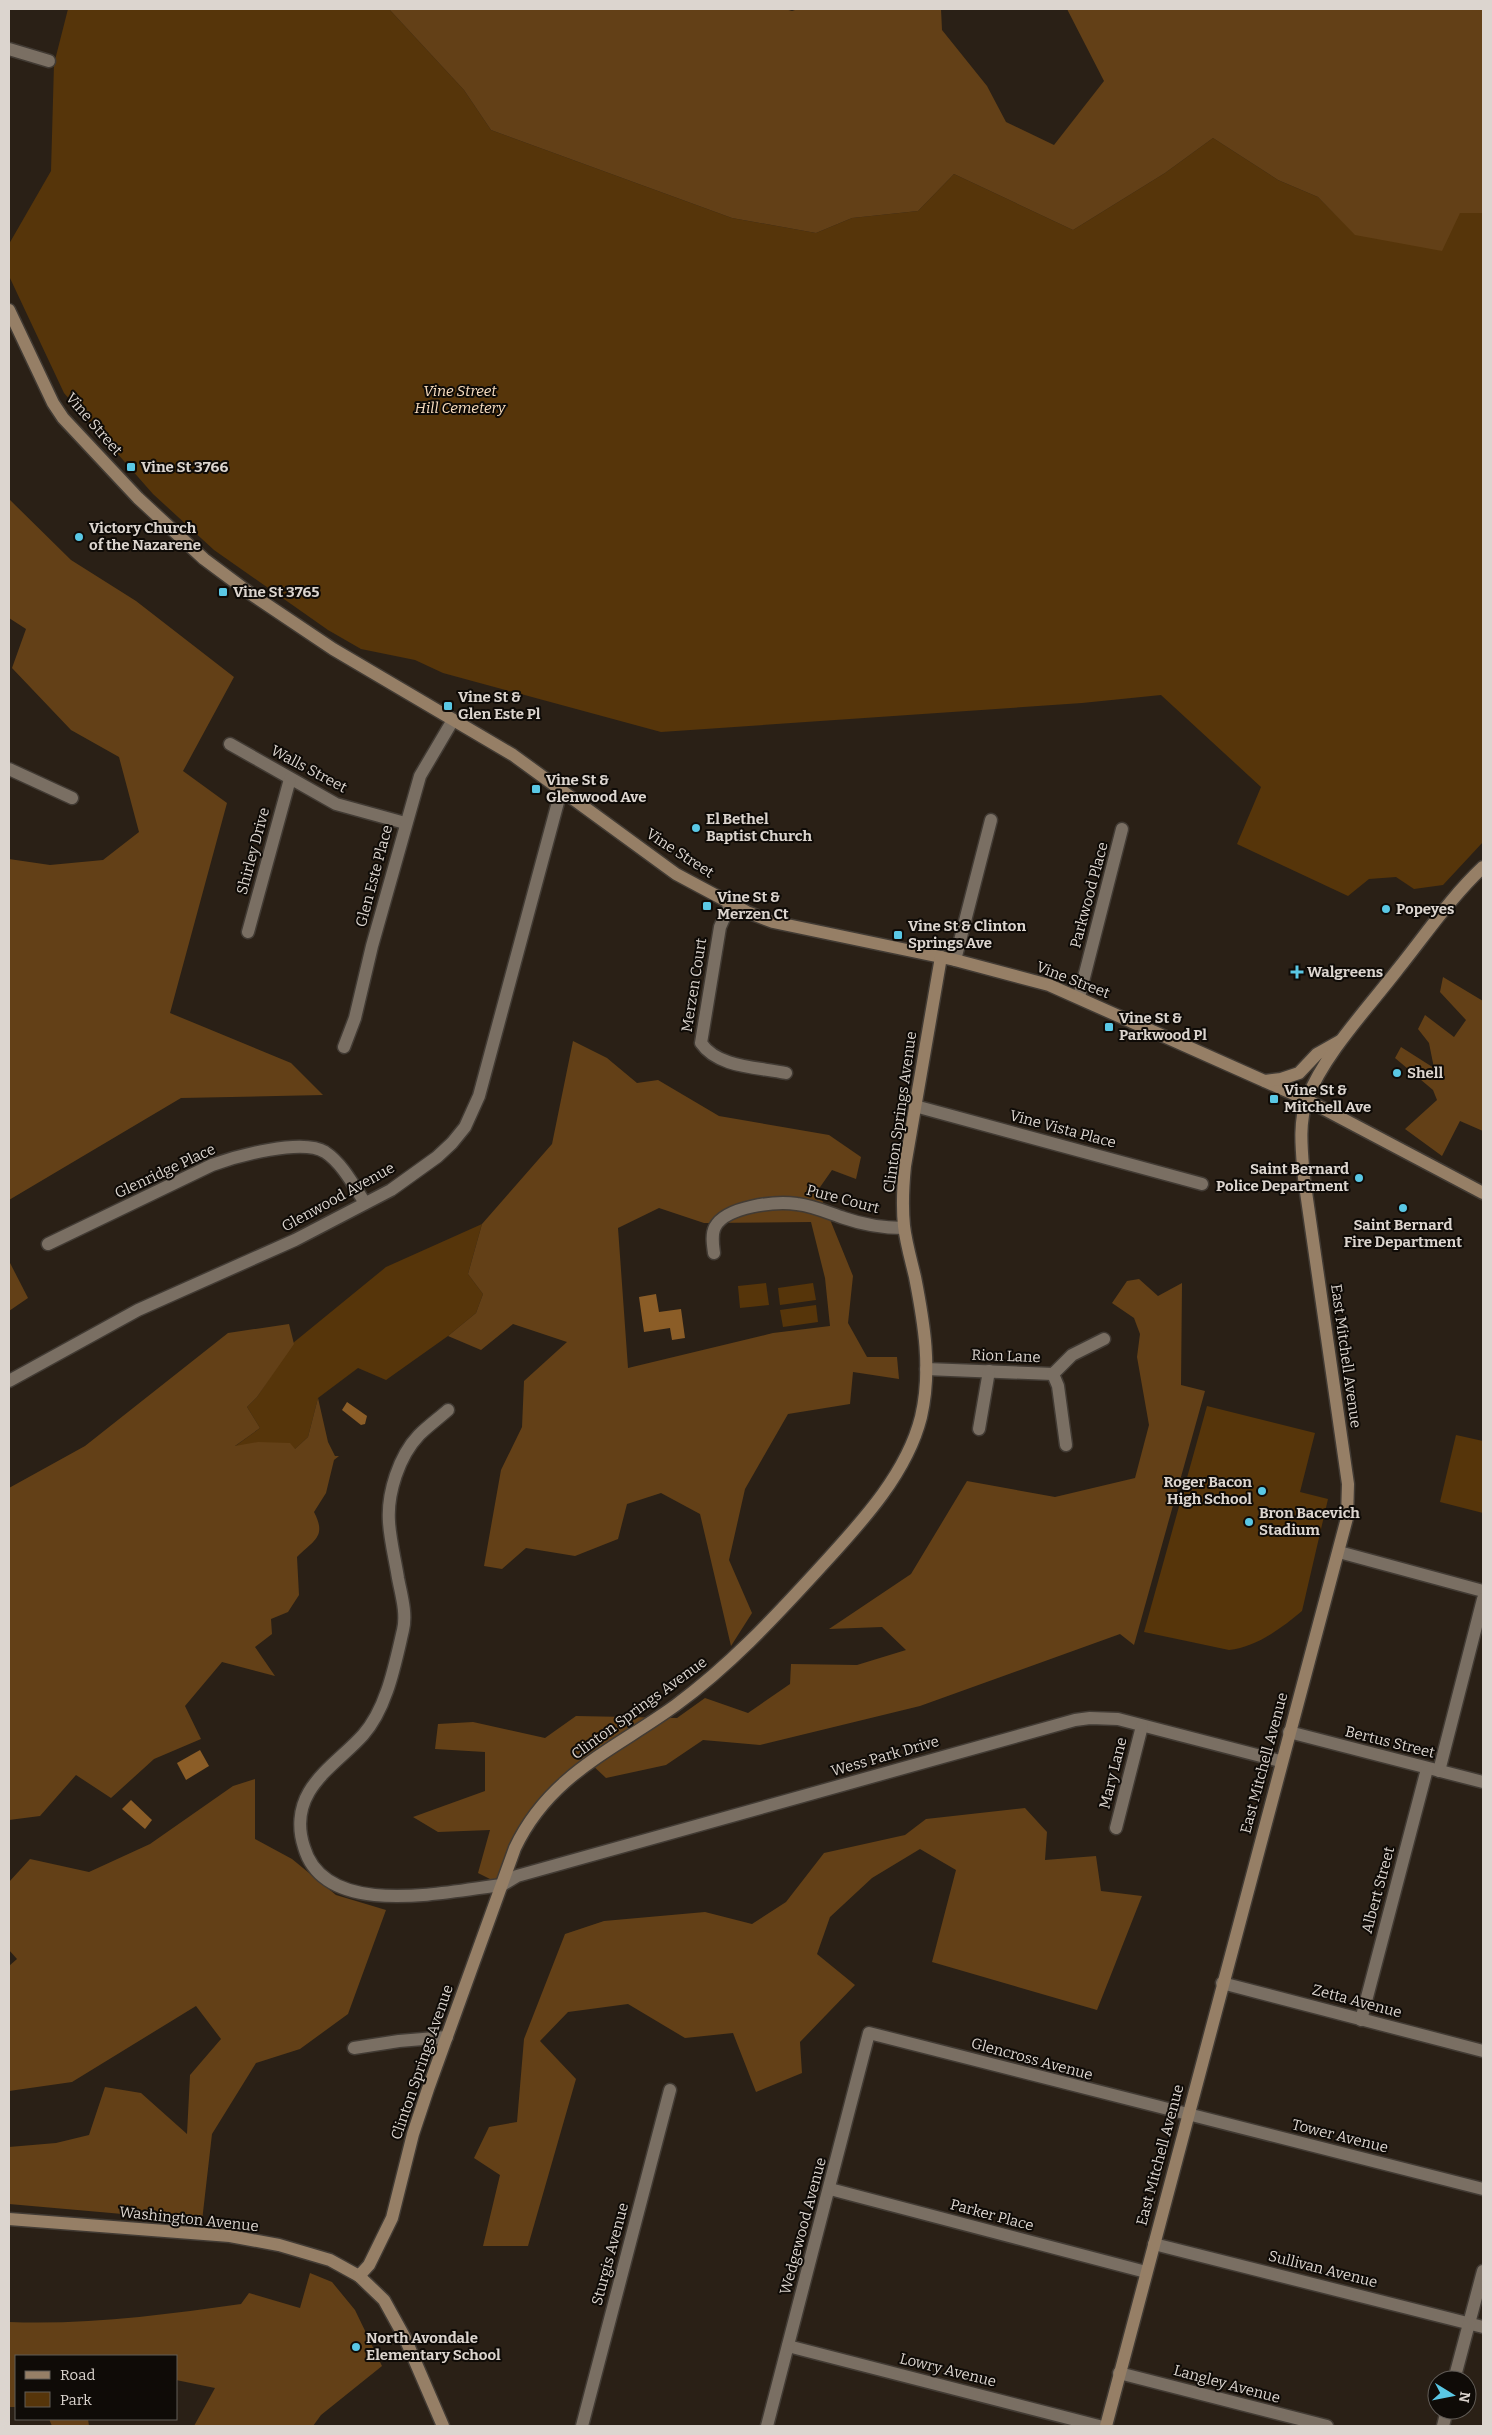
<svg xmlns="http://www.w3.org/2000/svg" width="1492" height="2435" font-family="Bitter,serif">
	<rect width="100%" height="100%" fill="#2a2016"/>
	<g fill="#56350a">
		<path d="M68,9H389L464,90L491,130L732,218L816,233L852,218L918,211L954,174L1073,230L1165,173L1213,138L1278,180L1318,197L1356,235L1460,213H1483V842L1443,885L1414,889L1396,877L1369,879L1348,896L1237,844L1261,787L1161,695L1082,703L661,732L443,673L415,660L361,649L328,630L214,550L153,494L64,393L9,276V244L51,171L54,64Z"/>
		<path d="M482,1224L468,1274L483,1294L476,1313L448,1336L386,1380L358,1368L318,1398L308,1437L294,1450L234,1447L260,1428L247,1407L257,1397L293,1343L386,1267Z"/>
		<path d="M766,1283L769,1305L740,1308L738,1286Z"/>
		<path d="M813,1283L816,1300L780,1305L778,1288Z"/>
		<path d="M816,1305L818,1322L783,1327L780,1310Z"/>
		<path d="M1207,1406L1315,1433L1300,1492L1328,1499L1302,1611C1282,1628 1256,1647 1229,1650L1144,1632Z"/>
		<path d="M1456,1435L1483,1441V1513L1440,1502Z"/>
	</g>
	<g fill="#634017" fill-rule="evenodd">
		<path d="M389,9H785L792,11L798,9H941L942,30L987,86L1006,122L1054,145L1104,81L1067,9H1483V213H1460L1442,251L1355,235L1318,197L1278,180L1213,138L1165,173L1073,230L954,174L918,211L852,218L816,233L732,218L491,130L464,90Z"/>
		<path d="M9,499L71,560L136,601L234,677L183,771L227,803L170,1013L291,1063L323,1095L181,1098L9,1200V859L50,865L103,860L139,832L119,757L71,730L12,668L26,629L9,618Z"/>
		<path d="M1443,977L1483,1001V1131L1460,1121L1442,1156L1405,1129L1437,1100L1433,1090L1395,1058L1401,1047L1434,1068L1429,1043L1418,1029L1425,1015L1454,1037L1466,1020L1440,992Z"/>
		<path d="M573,1041L607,1058L637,1083L658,1080L719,1116L829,1135L861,1157L856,1179L832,1170L818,1190L853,1276L848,1323L867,1357H897L899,1379L853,1372L850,1404L788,1414L745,1489L729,1560L752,1613L731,1646L700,1514L661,1493L627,1504L618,1539L575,1556L526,1548L502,1569L484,1566L501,1470L522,1427L524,1381L567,1342L513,1324L481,1350L448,1336L476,1313L483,1294L468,1274L482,1224L552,1144ZM659,1208L704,1223L811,1222L825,1278L830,1326L773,1333L628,1368L618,1228Z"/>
		<path d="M9,1261L28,1298L9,1311Z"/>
		<path d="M1139,1279L1158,1296L1182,1283L1181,1385L1205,1391L1134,1645L1120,1634L920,1706L760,1745L703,1740L666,1765L606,1778L589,1762L546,1799L502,1885L478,1873L490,1830L438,1832L413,1817L485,1791V1752L435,1749L438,1724L473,1722L545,1738L576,1716L677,1718L705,1698L748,1713L790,1684L791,1664L857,1665L906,1650L882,1627L829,1629L911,1574L967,1481L1055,1497L1135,1478L1149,1425L1137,1357L1140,1334L1134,1318L1112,1303L1127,1281Z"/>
		<path d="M289,1324L294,1344L257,1397L247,1407L260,1428L235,1446L258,1442L290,1443L295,1449L308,1437L318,1398L328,1442L335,1456H339L334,1460L326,1493L314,1512C327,1537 314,1540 297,1557L299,1595L288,1612L271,1619L272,1634L255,1647L275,1676L222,1662L185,1706L201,1739L154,1759L111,1798L76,1775L40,1816L9,1820V1488L85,1446L228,1333Z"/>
		<path d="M255,1779V1839L292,1859L336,1895L386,1910L348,2014L300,2049L256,2063L212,2134L202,2221L9,2204V2147L56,2143L89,2135L105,2087L141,2093L187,2134L190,2075L221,2039L196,2006L72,2082L9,2091V1966L17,1959L9,1950V1882L30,1859L89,1872L150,1844L233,1786Z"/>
		<path d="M1025,1808L1047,1832L1045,1860L1096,1856L1101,1891L1142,1896L1097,2010L932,1962L956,1870L920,1849L872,1878L830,1917L817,1954L855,1985L800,2042L802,2073L756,2092L733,2033L685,2038L628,2004L568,2012L540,2041L576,2079L528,2246H483L500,2175L474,2158L489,2127L517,2122L524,2039L565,1934L604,1921L705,1912L752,1924L786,1902L824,1853L905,1835L926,1819Z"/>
		<path d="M310,2273L332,2282L355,2310L382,2366L321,2415L313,2426H194L215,2388L176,2380V2356H16V2407H9V2322C86,2325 164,2315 241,2304L249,2293L300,2308Z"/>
		<path d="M49,2419H88L89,2426H52Z"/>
	</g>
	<g fill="#8b5d27">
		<path d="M656,1294L659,1312L681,1309L685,1338L672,1340L670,1328L644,1332L639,1297Z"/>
		<path d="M347,1402L367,1416L365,1424L361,1425L342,1410Z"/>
		<path d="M200,1750L209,1766L186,1780L177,1763Z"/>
		<path d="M131,1800L152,1820L145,1829L122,1809Z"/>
	</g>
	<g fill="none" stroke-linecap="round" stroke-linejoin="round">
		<defs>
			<g id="street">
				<path d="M9,49L49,61"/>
				<path d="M230,744L336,804L405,823"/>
				<path d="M9,769L72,798"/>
				<path d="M731,902L720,927L701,1043C718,1068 758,1067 786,1073"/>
				<path d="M248,932L290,779"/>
				<path d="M955,960L991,820"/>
				<path d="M1079,997L1122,829"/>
				<path d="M344,1047L355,1018L372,946L420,776L453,720"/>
				<path d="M915,1106L1202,1184"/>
				<path d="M48,1244L212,1165C237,1156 302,1138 325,1152C342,1163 354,1186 365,1203"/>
				<path d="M714,1253C713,1245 711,1235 715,1227C726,1206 776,1201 797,1204C814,1206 829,1213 844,1218C864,1225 884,1228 904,1228"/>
				<path d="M926,1369L1053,1374L1072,1355L1104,1339"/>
				<path d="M1053,1374L1058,1386L1066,1445"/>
				<path d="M9,1381L138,1310L295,1240L391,1190L437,1157L452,1143L465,1127L479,1096L561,791"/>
				<path d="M448,1410C439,1418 428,1426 419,1435C399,1456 387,1493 389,1522C390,1540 395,1559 398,1578C401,1594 407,1613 403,1630C395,1664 387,1708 363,1735C346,1754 322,1770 309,1792C299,1809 298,1829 304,1847C325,1921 448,1891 502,1885L517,1876L1075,1720L1090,1718L1118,1719L1280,1761"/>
				<path d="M979,1429L989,1371"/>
				<path d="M1339,1552L1483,1591"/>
				<path d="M1289,1732L1483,1782"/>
				<path d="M1439,1771L1483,1599"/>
				<path d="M1116,1828L1142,1726"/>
				<path d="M1222,1983L1483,2051"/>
				<path d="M1361,2020L1427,1769"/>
				<path d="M354,2048L399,2041L447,2037"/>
				<path d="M830,2189L1146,2272"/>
				<path d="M1154,2244L1483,2327"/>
				<path d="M788,2346L1099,2426"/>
				<path d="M1119,2373L1327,2426"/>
				<path d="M1454,2380L1483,2271"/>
				<path d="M582,2426L670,2090"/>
				<path d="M767,2426L869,2033L1483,2189"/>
				<path d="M1443,2426L1447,2410"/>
			</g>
			<g id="secondary">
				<path d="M9,310L53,403L63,418L138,498L204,559L251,594L333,649L513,755L676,874L747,912L773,922L955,960L1049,985L1307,1100L1483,1193"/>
				<path d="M1265,1081L1281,1079L1299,1073L1317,1054L1340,1041"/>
				<path d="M9,2219L230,2236L279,2245L330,2260L359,2276L384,2300L405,2338L443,2426"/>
				<path d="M359,2276L369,2265L392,2218L413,2134L428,2089L515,1848C550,1774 614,1750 676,1705C729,1666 772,1620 816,1572C856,1528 906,1477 921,1417C932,1370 924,1323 915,1277C911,1260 906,1243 904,1226C902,1206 903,1186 905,1166L941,957"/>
				<path d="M1106,2426L1347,1518L1348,1484L1304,1178C1302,1152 1298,1125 1307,1099C1324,1054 1369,1007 1398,969C1426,934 1451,897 1483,867"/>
			</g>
		</defs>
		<use href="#street" stroke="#423b34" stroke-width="15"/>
		<use href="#secondary" stroke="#423b34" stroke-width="15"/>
		<use href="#street" stroke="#7a6f63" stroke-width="12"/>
		<use href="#secondary" stroke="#967f66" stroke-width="12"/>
	</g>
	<g fill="#5ac8e5" stroke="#0f0b07" stroke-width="2">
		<rect x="126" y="462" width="10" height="10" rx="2.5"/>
		<circle cx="79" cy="537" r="5"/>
		<rect x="218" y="587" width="10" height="10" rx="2.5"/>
		<rect x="443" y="701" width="10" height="10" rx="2.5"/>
		<rect x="531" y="784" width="10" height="10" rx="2.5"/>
		<circle cx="696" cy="828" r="5"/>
		<rect x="702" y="901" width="10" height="10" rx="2.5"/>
		<circle cx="1386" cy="909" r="5"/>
		<rect x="893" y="930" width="10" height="10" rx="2.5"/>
		<path d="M1294.5 964.5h5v5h5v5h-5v5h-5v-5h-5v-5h5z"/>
		<rect x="1104" y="1022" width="10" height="10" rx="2.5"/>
		<circle cx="1397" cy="1073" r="5"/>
		<rect x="1269" y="1094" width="10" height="10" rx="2.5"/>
		<circle cx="1359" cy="1178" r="5"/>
		<circle cx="1403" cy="1208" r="5"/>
		<circle cx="1262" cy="1491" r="5"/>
		<circle cx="1249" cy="1522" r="5"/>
		<circle cx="356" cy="2347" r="5"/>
	</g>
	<g text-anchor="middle" stroke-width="4" stroke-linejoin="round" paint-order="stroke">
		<g font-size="15" font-style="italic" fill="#f9dec1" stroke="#0f0b07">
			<text x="460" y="396">Vine Street<tspan x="460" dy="17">Hill Cemetery</tspan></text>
		</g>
		<g font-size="15" fill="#dcd5cf" stroke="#0f0b07">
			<text transform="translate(94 424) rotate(49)" y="5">Vine Street</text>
			<text transform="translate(309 769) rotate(28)" y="5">Walls Street</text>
			<text transform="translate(253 851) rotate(-75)" y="5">Shirley Drive</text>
			<text transform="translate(680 853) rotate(33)" y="5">Vine Street</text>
			<text transform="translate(374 876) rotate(-75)" y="5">Glen Este Place</text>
			<text transform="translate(1089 895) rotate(-75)" y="5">Parkwood Place</text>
			<text transform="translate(1073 980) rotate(21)" y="5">Vine Street</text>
			<text transform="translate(694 985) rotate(-81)" y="5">Merzen Court</text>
			<text transform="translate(900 1112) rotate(-82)" y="5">Clinton Springs Avenue</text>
			<text transform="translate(1063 1129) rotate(15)" y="5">Vine Vista Place</text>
			<text transform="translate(165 1171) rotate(-25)" y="5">Glenridge Place</text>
			<text transform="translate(338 1197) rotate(-29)" y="5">Glenwood Avenue</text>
			<text transform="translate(843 1199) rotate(15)" y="5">Pure Court</text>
			<text transform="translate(1006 1356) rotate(2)" y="5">Rion Lane</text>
			<text transform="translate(1346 1356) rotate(82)" y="5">East Mitchell Avenue</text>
			<text transform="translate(639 1708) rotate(-36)" y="5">Clinton Springs Avenue</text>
			<text transform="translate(1390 1742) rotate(14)" y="5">Bertus Street</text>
			<text transform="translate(885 1756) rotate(-16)" y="5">Wess Park Drive</text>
			<text transform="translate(1264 1763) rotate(-75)" y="5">East Mitchell Avenue</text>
			<text transform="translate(1113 1773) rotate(-76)" y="5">Mary Lane</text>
			<text transform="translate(1378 1890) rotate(-75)" y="5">Albert Street</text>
			<text transform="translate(1357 2001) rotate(15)" y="5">Zetta Avenue</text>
			<text transform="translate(1032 2059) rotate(15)" y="5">Glencross Avenue</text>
			<text transform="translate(422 2062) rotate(-71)" y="5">Clinton Springs Avenue</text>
			<text transform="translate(1340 2136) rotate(14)" y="5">Tower Avenue</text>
			<text transform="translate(1160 2155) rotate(-75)" y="5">East Mitchell Avenue</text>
			<text transform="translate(992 2215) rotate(15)" y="5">Parker Place</text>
			<text transform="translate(189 2219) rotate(6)" y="5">Washington Avenue</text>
			<text transform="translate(803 2226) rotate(-75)" y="5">Wedgewood Avenue</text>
			<text transform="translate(610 2254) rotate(-75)" y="5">Sturgis Avenue</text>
			<text transform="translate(1323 2269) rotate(14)" y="5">Sullivan Avenue</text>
			<text transform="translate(948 2370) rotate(14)" y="5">Lowry Avenue</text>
			<text transform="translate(1227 2384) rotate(15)" y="5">Langley Avenue</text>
		</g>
		<g font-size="15" font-weight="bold" fill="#dcd5cf" stroke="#0f0b07" text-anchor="start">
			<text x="141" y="472">Vine St 3766</text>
			<text x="89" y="533">Victory Church<tspan x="89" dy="17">of the Nazarene</tspan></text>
			<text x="233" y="597">Vine St 3765</text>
			<text x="458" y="702">Vine St &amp;<tspan x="458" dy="17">Glen Este Pl</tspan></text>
			<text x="546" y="785">Vine St &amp;<tspan x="546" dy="17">Glenwood Ave</tspan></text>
			<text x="706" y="824">El Bethel<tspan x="706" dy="17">Baptist Church</tspan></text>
			<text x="717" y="902">Vine St &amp;<tspan x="717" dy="17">Merzen Ct</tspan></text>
			<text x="1396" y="914">Popeyes</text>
			<text x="908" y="931">Vine St &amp; Clinton<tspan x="908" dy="17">Springs Ave</tspan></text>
			<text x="1307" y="977">Walgreens</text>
			<text x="1119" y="1023">Vine St &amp;<tspan x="1119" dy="17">Parkwood Pl</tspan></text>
			<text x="1407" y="1078">Shell</text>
			<text x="1284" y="1095">Vine St &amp;<tspan x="1284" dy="17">Mitchell Ave</tspan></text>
			<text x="1349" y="1174" text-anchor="end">Saint Bernard<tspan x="1349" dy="17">Police Department</tspan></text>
			<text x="1403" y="1230" text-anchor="middle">Saint Bernard<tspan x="1403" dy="17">Fire Department</tspan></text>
			<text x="1252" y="1487" text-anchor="end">Roger Bacon<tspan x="1252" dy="17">High School</tspan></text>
			<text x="1259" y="1518">Bron Bacevich<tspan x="1259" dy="17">Stadium</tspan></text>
			<text x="366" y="2343">North Avondale<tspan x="366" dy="17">Elementary School</tspan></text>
		</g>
	</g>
	<rect width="1492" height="2435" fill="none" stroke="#dcd5cf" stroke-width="20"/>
	<rect x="15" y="2355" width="162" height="65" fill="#0f0b07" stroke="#615c57"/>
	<rect x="25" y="2371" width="25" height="8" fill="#967f66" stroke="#615c57"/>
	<text x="60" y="2380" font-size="15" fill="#dcd5cf">Road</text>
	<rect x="25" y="2392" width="25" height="15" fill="#56350a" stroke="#615c57"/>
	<text x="60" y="2405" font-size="15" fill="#dcd5cf">Park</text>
	<g transform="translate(1452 2395) rotate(100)"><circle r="24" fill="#0f0b07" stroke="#615c57"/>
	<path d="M0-4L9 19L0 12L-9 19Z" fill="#5ac8e5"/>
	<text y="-8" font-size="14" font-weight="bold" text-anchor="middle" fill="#dcd5cf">N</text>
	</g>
</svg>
